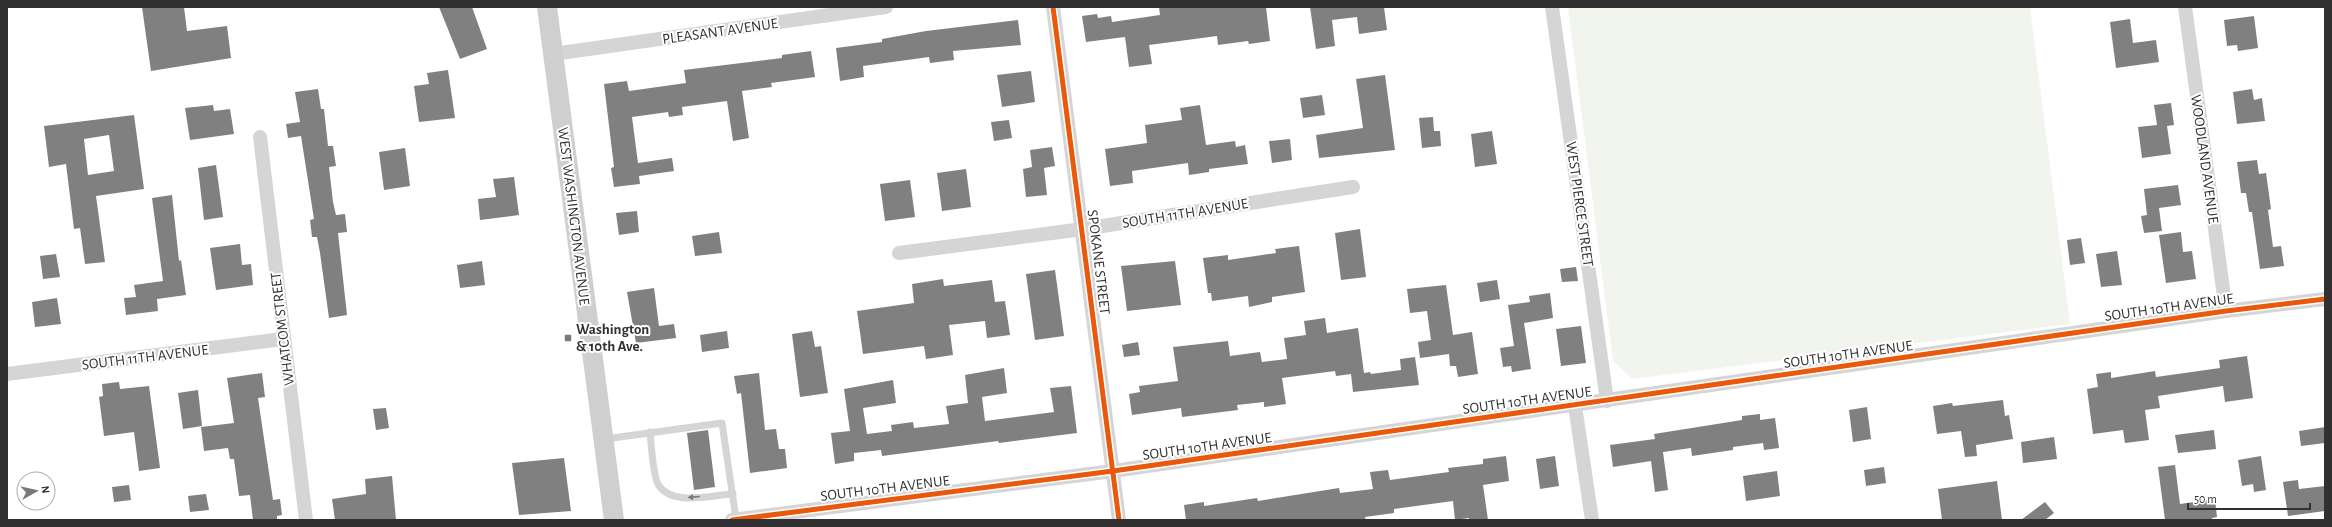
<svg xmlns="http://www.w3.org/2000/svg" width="2332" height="527" font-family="'Alegreya Sans',sans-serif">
	<rect width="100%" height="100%" fill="#fff"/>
	<path fill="#f1f5ee" d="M1568,7H2030L2070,324L1632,379L1613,361Z"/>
	<g fill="#808080" fill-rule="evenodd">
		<path d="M142,7H184L187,31L227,26L231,58L151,71Z"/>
		<path d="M439,7H472L487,49L460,59Z"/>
		<path d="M1159,7H1266L1270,41L1249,44L1248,41L1218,45L1217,36L1149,45L1152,64L1129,67L1125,37L1086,42L1082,16L1097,14L1098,18L1111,16L1112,22L1160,15Z"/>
		<path d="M1310,7H1384L1387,30L1359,34L1357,17L1332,20L1335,46L1316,49Z"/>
		<path d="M2254,16L2258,48L2238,51L2237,45L2227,46L2224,20Z"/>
		<path d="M2130,19L2133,43L2156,40L2159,62L2116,68L2110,22Z"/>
		<path d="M1018,20L1021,45L953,51L954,60L930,63L929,57L863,66L864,77L840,81L836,48L882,42V39L926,31Z"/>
		<path d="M811,51L815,77L771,83L772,87L742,91L749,138L733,141L727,101L682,107L683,115L669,117L668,112L632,117L638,163L672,158L674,171L639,176L640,184L614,187L611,168L614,167L604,84L627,81L629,91L686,83L684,70L782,58V55Z"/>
		<path d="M448,70L455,118L419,122L414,86L429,84L427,73Z"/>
		<path d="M1031,71L1035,102L1002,107L997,75Z"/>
		<path d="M1385,75L1395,150L1319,158L1316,135L1363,128L1356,79Z"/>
		<path d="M318,89L321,109H324L328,146H333L336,166L329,167L333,202L336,215L345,214L347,232L338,233L347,315L329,318L320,253L317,237H312L310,220L314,219L301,136L288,138L286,124L300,122L295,92Z"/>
		<path d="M2252,89L2254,100L2262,98L2265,121L2237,124L2233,92Z"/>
		<path d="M1322,95L1325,115L1303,118L1300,98Z"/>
		<path d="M2171,103L2174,125L2167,126L2171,154L2142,158L2138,127L2157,125L2154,105Z"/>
		<path d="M213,105L214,111L230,109L234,134L190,140L185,108Z"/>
		<path d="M1200,105L1206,145L1235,141L1236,147L1245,145L1248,164L1209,169V172L1189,175L1188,163L1132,171L1133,183L1110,186L1105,149L1147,143L1145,125L1182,120L1180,108Z"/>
		<path d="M134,115L144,189L96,196L105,262L85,264L80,228L74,229L66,164L49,167L44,126ZM109,135L114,171L88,175L84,139Z"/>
		<path d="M1433,117L1434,131H1440L1441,146L1422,148L1419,118Z"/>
		<path d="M1009,120L1012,138L994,141L991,122Z"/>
		<path d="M1492,131L1497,164L1475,167L1471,134Z"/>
		<path d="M1290,139L1292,160L1272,163L1269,141Z"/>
		<path d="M1052,147L1055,166L1044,168L1047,195L1026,197L1023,169L1032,167L1030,150Z"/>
		<path d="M405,148L410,186L384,190L379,152Z"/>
		<path d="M2257,160L2259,174L2266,173L2271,209L2268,210L2273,247L2281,246L2284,266L2260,269L2252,212H2249L2246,193H2241L2237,162Z"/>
		<path d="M216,165L223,217L204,220L198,168Z"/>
		<path d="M966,169L971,207L942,211L937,173Z"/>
		<path d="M514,177L519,215L480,220L478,199L496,197L493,179Z"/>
		<path d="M910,180L915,217L885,221L880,184Z"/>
		<path d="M2178,185L2181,205L2159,208L2162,231L2144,233L2141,216L2147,215L2144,189Z"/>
		<path d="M172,195L179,261L181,260L186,295L157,299L158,311L126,315L124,298L136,297L134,285L163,281L152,198Z"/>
		<path d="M637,211L639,232L619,235L616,213Z"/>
		<path d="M1360,229L1366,277L1341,280L1335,233Z"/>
		<path d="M719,232L722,253L695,256L692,236Z"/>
		<path d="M2181,232L2183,252L2192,251L2196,279L2166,283L2159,235Z"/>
		<path d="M2081,238L2085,263L2070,265L2067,240Z"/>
		<path d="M240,244L242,265L251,264L253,285L216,290L210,248Z"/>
		<path d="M1299,246L1305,292L1272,297V302L1249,307L1248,296L1212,301L1211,293H1208L1203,258L1228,255V260L1276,253L1275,249Z"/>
		<path d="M2117,251L2122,285L2101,287L2096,254Z"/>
		<path d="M56,254L60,277L43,279L40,256Z"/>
		<path d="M482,261L485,285L460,288L457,265Z"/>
		<path d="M1175,261L1181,305L1127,311L1121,266Z"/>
		<path d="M1576,267L1578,281L1562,282L1560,269Z"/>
		<path d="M1055,270L1064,336L1035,340L1026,274Z"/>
		<path d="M943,279L944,286L992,280L995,302L1005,301L1010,335L987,338L985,321L949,325L953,355L926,359L924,346L863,354L857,311L914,303L912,284Z"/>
		<path d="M1497,280L1500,299L1480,302L1477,283Z"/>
		<path d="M1446,285L1453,335L1472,332L1478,374L1458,377L1456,366H1450L1449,354L1420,358L1418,342L1431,340L1427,311L1410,313L1407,289Z"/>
		<path d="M654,288L659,326L674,324L676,338L636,343L627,292Z"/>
		<path d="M1550,293L1553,318L1524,323L1531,369L1512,372L1511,366L1503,367L1500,348L1514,346L1508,305L1530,302L1529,296Z"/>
		<path d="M57,298L61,324L35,327L32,302Z"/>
		<path d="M1325,318L1327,333L1358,328L1364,373L1370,372L1371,374L1401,370L1400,359L1415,357L1419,385L1353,392L1351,374L1336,376L1335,371L1282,378L1286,404L1264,407V402L1237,405L1238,410L1182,417L1181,408L1132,415L1129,394L1140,392L1139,386L1178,381L1173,347L1228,341L1230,356L1260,352L1262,362L1287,359L1284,338L1306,335L1304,321Z"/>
		<path d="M1581,326L1586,363L1561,366L1556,329Z"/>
		<path d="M727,331L729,348L702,352L700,335Z"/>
		<path d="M812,331L815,347L821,346L828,393L800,397L792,334Z"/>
		<path d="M1138,342L1140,355L1124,357L1122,345Z"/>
		<path d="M2247,356L2253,398L2225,402L2223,386L2158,396L2160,408L2145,410L2149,440L2125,443L2123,430L2093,434L2087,389L2098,387L2096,374L2111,372V378L2155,371L2156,377L2220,368L2219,360Z"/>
		<path d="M1004,368L1007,393L982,397L985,421L1054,412L1050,388L1071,386L1077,433L999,443L998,441L882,456L881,450L854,453V461L835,464L831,433L850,431L844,389L893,380L896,403L863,408L867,434L892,431L891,425L913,422L914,428L949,424L946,406L968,403L965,375Z"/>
		<path d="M262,373L265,397L258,398L273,500L280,499L282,515L277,516V520H253L250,495L239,496L234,459H230L228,448L204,451L201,427L234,423L227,378Z"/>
		<path d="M759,373L765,430L776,429L779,449H785L787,468L750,473L741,393L737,394L734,376Z"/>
		<path d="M119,382L120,389L149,386L160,468L139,471L134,432L104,436L99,397L103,396L102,384Z"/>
		<path d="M198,390L202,426L183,429L178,393Z"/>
		<path d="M2003,400L2005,416L2009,415L2013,439L1976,445L1977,456L1965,457L1961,431L1937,434L1933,406L1952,403L1953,406Z"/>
		<path d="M1867,407L1871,439L1853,442L1849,410Z"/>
		<path d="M386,408L389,428L376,430L373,409Z"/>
		<path d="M1760,414V420L1775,418L1779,448L1764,450L1763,443L1733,447V450L1692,456L1691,448L1663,452L1668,490L1655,492L1651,461L1613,467L1610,445L1655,439L1654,434L1742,420V416Z"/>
		<path d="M2325,427V443L2301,446L2299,431Z"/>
		<path d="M708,430L715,487L694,490L687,433Z"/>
		<path d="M2214,430L2216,449L2178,453L2175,435Z"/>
		<path d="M2054,437L2057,459L2023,463L2021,442Z"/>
		<path d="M1506,456L1509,481L1483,485L1488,520H1469V518L1455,520L1453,501L1394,509V513L1365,517L1366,520H1186L1184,505L1204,502V506L1257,498L1258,501L1339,488L1340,493L1373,489L1370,472L1388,470L1390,480L1449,472L1448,468L1483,464V459Z"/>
		<path d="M1555,456L1559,486L1540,489L1536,459Z"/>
		<path d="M2261,456L2266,490L2254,492L2253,484L2242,486L2238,460Z"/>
		<path d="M564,458L571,511L519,515L512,463Z"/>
		<path d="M2175,465L2180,504L2215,499L2217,517L2212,518V520H2165L2158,467Z"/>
		<path d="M1884,467L1886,483L1866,486L1864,470Z"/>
		<path d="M1777,471L1780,496L1746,501L1743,476Z"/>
		<path d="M392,476L396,520H335L332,499L366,494L365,479Z"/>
		<path d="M2298,480L2299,489L2325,486V511L2288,516L2283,482Z"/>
		<path d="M1997,481L2002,520H1942L1938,489Z"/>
		<path d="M129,485L131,500L114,502L112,487Z"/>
		<path d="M206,494L209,510L190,512L188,496Z"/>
		<path d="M2045,502L2054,513L2045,520H2021Z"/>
	</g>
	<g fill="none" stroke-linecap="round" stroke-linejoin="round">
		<g stroke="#d5d5d5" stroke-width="7">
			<path d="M650,432C651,443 653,475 658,484C671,507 711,495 733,494"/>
			<path d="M605,439L722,423L736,519"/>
		</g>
		<g stroke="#d5d5d5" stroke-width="14">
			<path d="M1053,7L1119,520"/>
			<path d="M1552,7L1607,401"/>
			<path d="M2185,7L2226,311"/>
			<path d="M553,54L886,7"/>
			<path d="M260,137L306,520"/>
			<path d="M899,253L1083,229L1353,187"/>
			<path d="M7,374L283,339"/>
			<path d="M1575,406L1592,520"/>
			<path d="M732,520L1113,471L2226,311L2325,299"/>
		</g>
		<path stroke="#cfcfcf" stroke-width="20" d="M547,7L614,520"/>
		<defs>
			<g id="cycleway">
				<path d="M1053,7L1119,520"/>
				<path d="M732,520L1113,471L2226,311L2325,299"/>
			</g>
		</defs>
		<use href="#cycleway" stroke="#fff" stroke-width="8"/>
		<use href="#cycleway" stroke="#e8590c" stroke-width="5"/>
	</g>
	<defs><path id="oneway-solid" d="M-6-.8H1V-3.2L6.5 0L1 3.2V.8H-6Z"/></defs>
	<use fill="#7b7b7b" href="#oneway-solid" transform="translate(694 497) rotate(175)"/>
	<rect fill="#797979" stroke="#fff" stroke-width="1.5" x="564" y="334" width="8" height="8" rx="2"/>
	<g text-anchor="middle" stroke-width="4" stroke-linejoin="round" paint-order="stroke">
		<g font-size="15" fill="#313131" stroke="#fff">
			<text transform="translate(720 31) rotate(-8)" y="5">PLEASANT AVENUE</text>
			<text transform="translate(2205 159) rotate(82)" y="5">WOODLAND AVENUE</text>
			<text transform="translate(1580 204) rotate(82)" y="5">WEST PIERCE STREET</text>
			<text transform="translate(1185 213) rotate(-9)" y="5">SOUTH 11TH AVENUE</text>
			<text transform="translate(574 216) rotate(83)" y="5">WEST WASHINGTON AVENUE</text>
			<text transform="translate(1099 262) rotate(83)" y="5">SPOKANE STREET</text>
			<text transform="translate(2169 307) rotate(-8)" y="5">SOUTH 10TH AVENUE</text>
			<text transform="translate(282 329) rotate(-97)" y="5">WHATCOM STREET</text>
			<text transform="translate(1848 354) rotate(-8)" y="5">SOUTH 10TH AVENUE</text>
			<text transform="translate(145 357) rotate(-7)" y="5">SOUTH 11TH AVENUE</text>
			<text transform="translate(1527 400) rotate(-8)" y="5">SOUTH 10TH AVENUE</text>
			<text transform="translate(1207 446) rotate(-8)" y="5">SOUTH 10TH AVENUE</text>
			<text transform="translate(885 488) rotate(-7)" y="5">SOUTH 10TH AVENUE</text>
		</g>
		<g font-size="15" font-weight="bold" fill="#313131" stroke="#fff" text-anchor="start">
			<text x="576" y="334">Washington<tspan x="576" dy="17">&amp; 10th Ave.</tspan></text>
		</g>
	</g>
	<rect width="2332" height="527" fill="none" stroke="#313131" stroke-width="16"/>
	<g transform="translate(36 491) rotate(82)"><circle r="19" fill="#ffffff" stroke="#adadad"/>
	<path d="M0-3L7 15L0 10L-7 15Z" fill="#797979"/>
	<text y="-6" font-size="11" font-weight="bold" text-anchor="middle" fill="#313131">N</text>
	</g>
	<path d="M2188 503v6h122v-6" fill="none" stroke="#313131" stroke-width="2"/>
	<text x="2194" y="503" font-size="12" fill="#313131" stroke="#ffffff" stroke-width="3" paint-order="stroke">50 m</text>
</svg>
